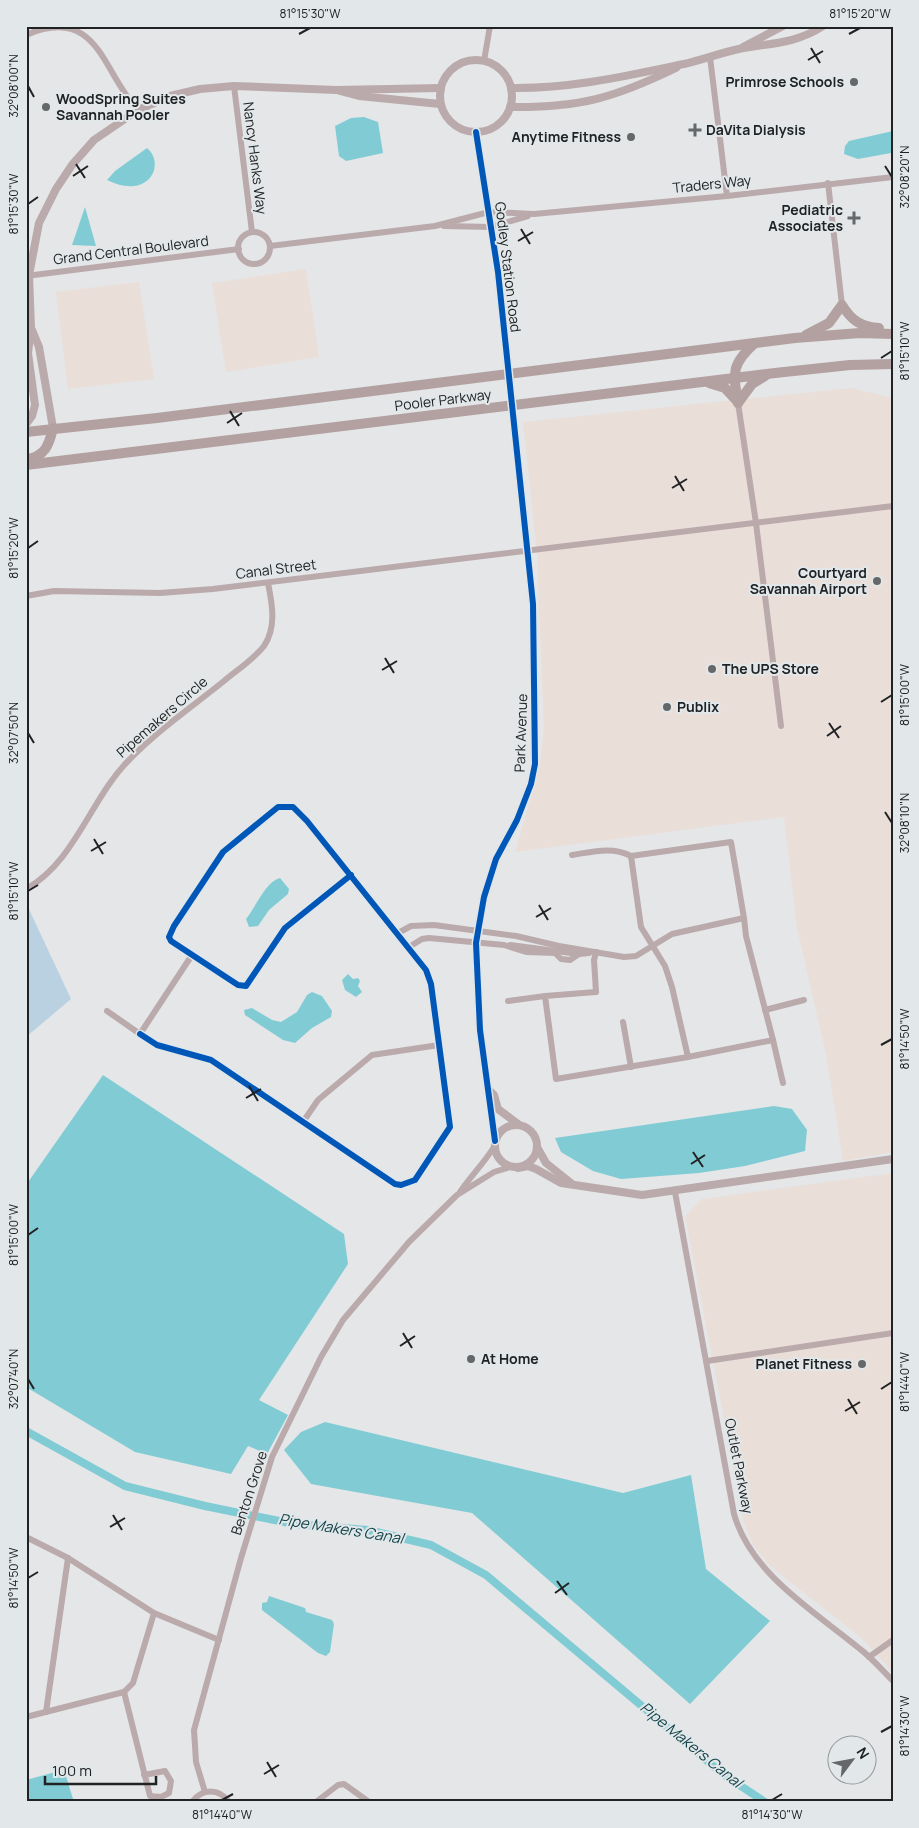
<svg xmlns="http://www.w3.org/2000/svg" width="919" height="1828" font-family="Manrope,sans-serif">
	<rect width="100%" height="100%" fill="#e4e6e8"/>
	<g fill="#eaded9">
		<path d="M306,269L319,357L226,372L212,283Z"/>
		<path d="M139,282L154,379L68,389L56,292Z"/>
		<path d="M851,388L893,398V1152L843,1161L826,1054L797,928L784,817L515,852L540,766L544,728L537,554L523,422Z"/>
		<path d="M893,1173V1672L860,1637L770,1566L753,1545L744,1523L685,1216L702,1199Z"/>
	</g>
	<path fill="#bad1e2" d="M26,903L71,999L26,1037Z"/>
	<g fill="#81ccd4">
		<path d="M364,117L378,122L383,153L346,161L339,156L335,126L351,118Z"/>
		<path d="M893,131L891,153L858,159L844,154L845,146L849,141Z"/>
		<path d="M147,148C162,161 154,184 134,186C124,187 116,184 107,180L115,171Z"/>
		<path d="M85,207L96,246L72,245Z"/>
		<path d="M280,878L289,889L288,894L269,910L258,926L249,927L246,919C256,907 265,882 280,878Z"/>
		<path d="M348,974L353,979L358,978L360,981L358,986L362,992L356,997L345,990L342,980Z"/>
		<path d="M312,992L322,996L332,1011L331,1017L312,1028L295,1043L283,1040L245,1015L244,1010L252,1008L272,1020L281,1022L297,1012L307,995Z"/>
		<path d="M103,1075L344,1234L348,1264L259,1400L288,1415L267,1454L248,1446L231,1474L135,1452L26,1387V1185Z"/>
		<path d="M774,1106L792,1109L807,1130L805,1151L745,1166L699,1173L621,1179L593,1171L561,1152L555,1138Z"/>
		<path d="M325,1422L623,1493L691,1475L706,1569L770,1621L690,1704L472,1513L311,1484L284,1450L301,1432Z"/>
		<path d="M269,1596L305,1608L306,1612L332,1620L334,1624L330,1652L326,1656L318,1653L262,1610V1603L267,1602Z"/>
		<path d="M59,1771L65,1773L74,1802H26V1780Z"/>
	</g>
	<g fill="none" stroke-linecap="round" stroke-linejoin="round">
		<path stroke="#81ccd4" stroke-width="8" d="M26,1431L125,1486L205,1506L294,1524L368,1530L431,1545L486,1575L724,1775L765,1802"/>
		<g stroke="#bbaaab" stroke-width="6">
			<path d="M26,35C99,4 102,73 138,110"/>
			<path d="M710,57L727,196"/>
			<path d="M484,61L490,26"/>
			<path d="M234,86L252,232"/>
			<path d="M828,183L842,305"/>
			<path d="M444,226L491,227L528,216"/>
			<circle cx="254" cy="248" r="16"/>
			<path d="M270,246L435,226L489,212L534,214L727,196L893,177"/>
			<path d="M26,276L239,249"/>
			<path d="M738,403L756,523L781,726"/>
			<path d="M26,596L54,591L160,593L213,589L893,506"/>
			<path d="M572,855C592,852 612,846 631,856"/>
			<path d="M26,889C76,861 91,797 130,759C158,730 193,706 224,681C237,670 254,659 264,646C277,627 272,603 268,583"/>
			<path d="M398,933L411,926L434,925L516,936L559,946L624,957L636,956L672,934L744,918L731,842L631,856L641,927L665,966L672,987L688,1057L773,1040L746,936L744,918"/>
			<path d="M510,945L579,954"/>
			<path d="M409,947L422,939L429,938L504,945L526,952L555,953L561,959L570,960L579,954L589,953"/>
			<path d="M596,952L594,960L596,992L545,996L556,1079L688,1057"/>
			<path d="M508,1001L545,996"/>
			<path d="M765,1010L804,1000"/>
			<path d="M107,1011L140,1034L192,955"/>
			<path d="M623,1022L631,1067"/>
			<path d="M140,1034L157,1045L211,1060L395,1184L401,1185L415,1180L450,1127L431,984L426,970L307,821L293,807H278L223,852L174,926L169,937L171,941L238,985L246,986L285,928L351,875"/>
			<path d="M773,1040L783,1083"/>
			<path d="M303,1122L318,1100L372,1055L439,1045"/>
			<path d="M460,1192C471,1176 484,1163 494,1147"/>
			<path d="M675,1192L734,1514C751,1574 814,1611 860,1649C872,1658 882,1670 893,1681"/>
			<path d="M707,1361L893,1333"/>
			<path d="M26,1537L68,1558L154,1613L219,1640"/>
			<path d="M869,1657L893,1640"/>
			<path d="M124,1692L150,1796L161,1797L169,1793L171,1781L165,1771L144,1775"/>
			<path d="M46,1712L68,1558"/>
			<path d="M26,1717L124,1692L133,1683L154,1613"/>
			<path d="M205,1792L196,1762L194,1730L241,1558L272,1457L321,1357L343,1320L409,1242L457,1195L494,1172L510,1167"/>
			<path d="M192,1802C202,1788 219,1788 229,1802"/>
			<path d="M316,1802L338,1785L344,1784L369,1802"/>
		</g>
		<g stroke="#bbaaab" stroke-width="8">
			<path d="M743,47L783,26"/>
			<circle cx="476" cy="96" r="36"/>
			<path d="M511,88C570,89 626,76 684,64C702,60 720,53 739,49C769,43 796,44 823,26"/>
			<path d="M340,91L359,96L440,104"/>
			<path d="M510,107C579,108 614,98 676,68"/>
			<path d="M476,132L498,272L533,604L535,764L531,784L517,820L496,859L484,897L476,943L480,1030L495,1141"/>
			<path d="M32,330L39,347L53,428"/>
			<path d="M26,424L32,416L35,405L28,353L31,328L29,275L39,223L56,189L72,165L94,140L138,110L170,96L200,89L234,86L336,90L441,88"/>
			<path d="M488,1089L494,1095L498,1109L518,1124"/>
			<circle cx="516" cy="1146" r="21"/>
			<path d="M537,1147L546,1163L571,1183"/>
			<path d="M518,1168L528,1166L536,1169L561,1183L642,1195L893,1159"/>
		</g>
		<g stroke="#b3a0a1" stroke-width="10">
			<path d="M806,335L829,323L842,305C851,320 861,327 879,328"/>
			<path d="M709,383L725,388L738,402"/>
			<path d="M738,403C733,373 731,364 755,343"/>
			<path d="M738,403L752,384L765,376"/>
			<path d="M26,432L157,418L795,338L860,333L893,334"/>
			<path d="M26,459C45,457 49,445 53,428"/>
			<path d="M26,465L775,373L850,365L893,364"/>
		</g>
		<defs>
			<g id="cycleway">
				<path d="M476,132L498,272L533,604L535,764L531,784L517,820L496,859L484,897L476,943L480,1030L495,1141"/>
				<path d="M140,1034L157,1045L211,1060L395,1184L401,1185L415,1180L450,1127L431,984L426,970L307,821L293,807H278L223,852L174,926L169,937L171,941L238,985L246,986L285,928L351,875"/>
			</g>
		</defs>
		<use href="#cycleway" stroke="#e2e7ea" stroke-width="9"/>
		<use href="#cycleway" stroke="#0057b8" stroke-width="6"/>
	</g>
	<path fill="none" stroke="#202223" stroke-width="2" d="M299,34L310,28M849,34L860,28M811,48L820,63M808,60L823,51M28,86L34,97M76,164L85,178M885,166L892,177M73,176L88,166M28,204L38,197M521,229L530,244M518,241L533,232M881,358L892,351M230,411L239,426M227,423L242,413M675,476L684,491M672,488L687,479M28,548L38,541M385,658L394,673M382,670L397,661M881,702L892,695M829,723L839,738M28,733L34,743M827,736L841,726M885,812L892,823M94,839L103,854M91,851L106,842M28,891L38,885M539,905L548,920M536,917L551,908M881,1045L892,1039M249,1086L258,1101M246,1098L261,1089M693,1152L703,1167M691,1164L705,1155M28,1235L38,1228M403,1333L412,1348M400,1346L415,1336M28,1379L34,1389M881,1389L892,1382M848,1399L857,1414M845,1411L860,1402M113,1515L122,1530M110,1527L125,1518M28,1578L38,1572M557,1581L567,1595M555,1593L569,1583M881,1732L892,1726M267,1762L276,1777M264,1774L279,1765M222,1800L233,1794M772,1800L782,1794"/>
	<g fill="#656768" stroke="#e2e7ea" stroke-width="2">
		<circle cx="854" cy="82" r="5"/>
		<circle cx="46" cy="107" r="5"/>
		<path d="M692.5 122.5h5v5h5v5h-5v5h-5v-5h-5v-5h5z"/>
		<circle cx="631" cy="137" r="5"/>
		<path d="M851.5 210.5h5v5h5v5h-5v5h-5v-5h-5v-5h5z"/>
		<circle cx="877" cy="581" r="5"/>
		<circle cx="712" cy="669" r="5"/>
		<circle cx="667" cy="707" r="5"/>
		<circle cx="471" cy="1359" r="5"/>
		<circle cx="862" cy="1364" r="5"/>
	</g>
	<g text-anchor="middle" stroke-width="4" stroke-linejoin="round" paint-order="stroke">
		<g font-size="14" font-weight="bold" fill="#202223" stroke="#e2e7ea" text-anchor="end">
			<text x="844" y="87">Primrose Schools</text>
			<text x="56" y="104" text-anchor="start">WoodSpring Suites<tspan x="56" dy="16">Savannah Pooler</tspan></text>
			<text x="706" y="135" text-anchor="start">DaVita Dialysis</text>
			<text x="621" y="142">Anytime Fitness</text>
			<text x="843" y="215">Pediatric<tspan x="843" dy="16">Associates</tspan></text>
			<text x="867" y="578">Courtyard<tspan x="867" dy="16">Savannah Airport</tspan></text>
			<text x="722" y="674" text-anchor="start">The UPS Store</text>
			<text x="677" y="712" text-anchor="start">Publix</text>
			<text x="481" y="1364" text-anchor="start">At Home</text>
			<text x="852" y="1369">Planet Fitness</text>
		</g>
		<g font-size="14" fill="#202223" stroke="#e2e7ea">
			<text transform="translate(255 158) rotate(83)" y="5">Nancy Hanks Way</text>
			<text transform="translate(712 184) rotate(-6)" y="5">Traders Way</text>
			<text transform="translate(131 250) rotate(-7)" y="5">Grand Central Boulevard</text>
			<text transform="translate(508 267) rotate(83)" y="5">Godley Station Road</text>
			<text transform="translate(443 400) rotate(-7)" y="5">Pooler Parkway</text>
			<text transform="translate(276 569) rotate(-7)" y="5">Canal Street</text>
			<text transform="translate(162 717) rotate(-41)" y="5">Pipemakers Circle</text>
			<text transform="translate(521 733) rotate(-88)" y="5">Park Avenue</text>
			<text transform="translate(739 1466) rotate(79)" y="5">Outlet Parkway</text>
			<text transform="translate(249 1493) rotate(-72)" y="5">Benton Grove</text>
		</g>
		<g font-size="15" font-style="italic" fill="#124348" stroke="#e2e7ea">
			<text transform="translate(341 1529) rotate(9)" y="5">Pipe Makers Canal</text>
			<text transform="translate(691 1745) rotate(39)" y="5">Pipe Makers Canal</text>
		</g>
	</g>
	<rect width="919" height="1828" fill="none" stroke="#e2e7ea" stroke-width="55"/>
	<g transform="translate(852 1760) rotate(58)"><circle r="24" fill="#e2e7ea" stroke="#94989a"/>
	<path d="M0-4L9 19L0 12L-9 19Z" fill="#656768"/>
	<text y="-8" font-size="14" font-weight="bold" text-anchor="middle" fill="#202223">N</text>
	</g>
	<path d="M45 1776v8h111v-8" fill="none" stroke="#202223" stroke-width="2.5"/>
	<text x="52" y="1776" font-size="15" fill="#202223" stroke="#e2e7ea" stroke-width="4" paint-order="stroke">100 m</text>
	<rect x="28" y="28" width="864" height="1772" fill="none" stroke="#202223" stroke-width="2"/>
	<g font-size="12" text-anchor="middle" fill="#202223">
		<text x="310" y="18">81°15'30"W</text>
		<text x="860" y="18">81°15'20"W</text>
		<text transform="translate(14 86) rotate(-90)" y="4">32°08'00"N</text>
		<text transform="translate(905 177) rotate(-90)" y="4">32°08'20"N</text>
		<text transform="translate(14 204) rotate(-90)" y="4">81°15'30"W</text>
		<text transform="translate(905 351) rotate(-90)" y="4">81°15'10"W</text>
		<text transform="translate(14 548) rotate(-90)" y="4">81°15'20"W</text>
		<text transform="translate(905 695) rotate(-90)" y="4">81°15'00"W</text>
		<text transform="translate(14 733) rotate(-90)" y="4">32°07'50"N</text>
		<text transform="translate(905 823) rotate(-90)" y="4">32°08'10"N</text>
		<text transform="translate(14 891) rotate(-90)" y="4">81°15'10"W</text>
		<text transform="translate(905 1039) rotate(-90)" y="4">81°14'50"W</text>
		<text transform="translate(14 1235) rotate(-90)" y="4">81°15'00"W</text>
		<text transform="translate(14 1379) rotate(-90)" y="4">32°07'40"N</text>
		<text transform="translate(905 1382) rotate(-90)" y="4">81°14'40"W</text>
		<text transform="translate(14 1578) rotate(-90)" y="4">81°14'50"W</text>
		<text transform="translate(905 1726) rotate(-90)" y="4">81°14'30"W</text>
		<text x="222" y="1819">81°14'40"W</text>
		<text x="772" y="1819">81°14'30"W</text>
	</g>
</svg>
